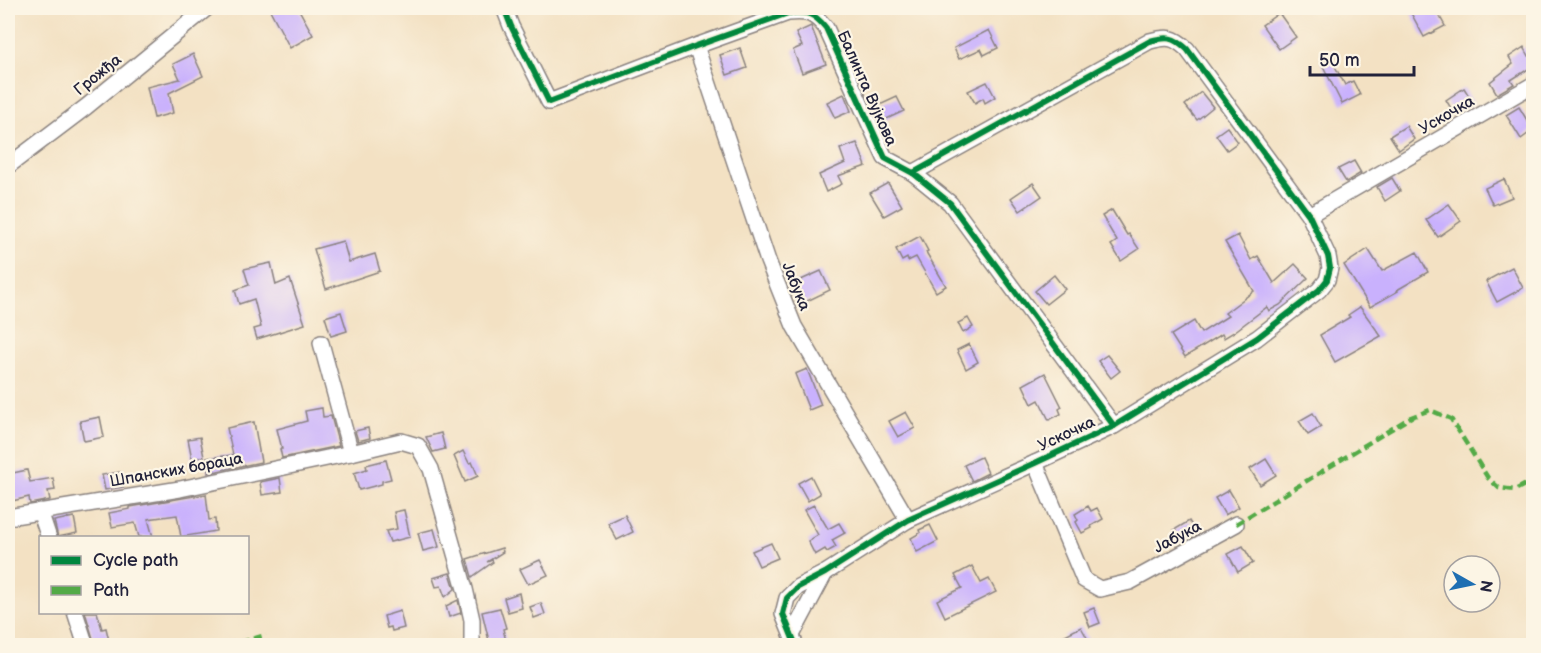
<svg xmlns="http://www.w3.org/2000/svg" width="1541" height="653" font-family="'Balsamiq Sans',sans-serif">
	<rect width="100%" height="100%" fill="#fcf5e5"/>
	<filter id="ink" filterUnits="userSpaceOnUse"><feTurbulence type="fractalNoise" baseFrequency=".0167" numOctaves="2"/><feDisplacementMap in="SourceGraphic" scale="12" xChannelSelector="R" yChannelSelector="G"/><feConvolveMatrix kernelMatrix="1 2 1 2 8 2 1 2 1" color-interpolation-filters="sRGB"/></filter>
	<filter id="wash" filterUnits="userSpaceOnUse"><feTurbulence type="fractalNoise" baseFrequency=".008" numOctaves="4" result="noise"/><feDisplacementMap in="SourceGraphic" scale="24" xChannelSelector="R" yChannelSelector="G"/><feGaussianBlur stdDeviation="1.35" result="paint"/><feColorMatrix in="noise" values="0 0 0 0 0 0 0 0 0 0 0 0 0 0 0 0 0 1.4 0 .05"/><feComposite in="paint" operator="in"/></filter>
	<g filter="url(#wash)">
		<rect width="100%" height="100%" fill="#f3e1c3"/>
		<g id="blocks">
			<g fill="#c9b1fd">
				<path d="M269,8H298L313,35L290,48Z"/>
				<path d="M1421,8H1435L1445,26L1424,37L1411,13Z"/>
				<path d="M1279,13L1296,37L1279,49L1262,25Z"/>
				<path d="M811,26L826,64L802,73L793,50L802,46L796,33Z"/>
				<path d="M989,30L998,48L984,55L981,49L959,59L954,48Z"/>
				<path d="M1524,47L1533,63V66L1511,80L1514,84L1497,94L1490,82L1513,64L1509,57Z"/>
				<path d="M740,48L747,68L727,75L720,55Z"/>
				<path d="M193,54L203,76L169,93L173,113L154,118L147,87L180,79L173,64Z"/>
				<path d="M1330,57L1345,85L1353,81L1360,95L1342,104L1321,62Z"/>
				<path d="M987,82L995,97L985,103L983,98L975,103L968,91Z"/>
				<path d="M1464,88L1474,104L1455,115L1446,100Z"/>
				<path d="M1201,92L1213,107L1197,120L1185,105Z"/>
				<path d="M844,94L851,111L835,118L827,102Z"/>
				<path d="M897,97L904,111L880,122L873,108Z"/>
				<path d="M1519,107L1533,130L1521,139L1506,115Z"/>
				<path d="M1406,126L1414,139L1399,150L1390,136Z"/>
				<path d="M1227,127L1238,142L1227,150L1216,135Z"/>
				<path d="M857,143L866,166L838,176L842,184L826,192L819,175L845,163L840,149Z"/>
				<path d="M1354,161L1361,173L1346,182L1338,169Z"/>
				<path d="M1392,178L1400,191L1385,201L1377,187Z"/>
				<path d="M1504,179L1512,197L1493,205L1485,188Z"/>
				<path d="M888,183L902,206L884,216L870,193Z"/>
				<path d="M1033,183L1042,196L1020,211L1011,198Z"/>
				<path d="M1449,204L1461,221L1438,237L1426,220Z"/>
				<path d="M1112,210L1127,235L1129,234L1139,249L1121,261L1111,245L1117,241L1102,216Z"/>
				<path d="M1238,235L1251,260L1258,256L1274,283L1295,264L1308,278L1280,305L1269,311L1267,307L1234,332L1224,338L1222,334L1185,357L1171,335L1194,321L1201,333L1228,316L1225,313L1254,291L1225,242Z"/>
				<path d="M920,236L928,251L926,252L946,286L936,292L916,257L908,261L907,258L902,261L896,249Z"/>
				<path d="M343,241L349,262L375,254L380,271L326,289L314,249Z"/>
				<path d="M1368,249L1382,271L1417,252L1428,272L1397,290L1398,291L1370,307L1344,265Z"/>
				<path d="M271,263L276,285L290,279L305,324L257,339L254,329L261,327L254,299L239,304L235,290L249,285L244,269Z"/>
				<path d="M1512,267L1523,288L1497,302L1486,281Z"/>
				<path d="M821,271L830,290L801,304L792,284Z"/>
				<path d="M1054,275L1065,289L1046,304L1035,291Z"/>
				<path d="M1360,307L1381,336L1335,362L1320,335L1350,317L1348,315Z"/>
				<path d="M341,312L347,331L331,336L325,317Z"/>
				<path d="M968,318L973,327L963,333L958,323Z"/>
				<path d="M969,344L978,362L966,369L957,350Z"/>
				<path d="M1107,355L1120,371L1111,378L1098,361Z"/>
				<path d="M807,369L821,405L809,410L795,374Z"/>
				<path d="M1045,373L1062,407L1059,409L1061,414L1049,420L1039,400L1032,404L1023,385Z"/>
				<path d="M322,408L323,417L331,416L339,446L282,458L280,449H282L277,429L307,421L305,411Z"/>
				<path d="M906,412L915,428L898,437L889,421Z"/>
				<path d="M1313,413L1321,427L1308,435L1299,421Z"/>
				<path d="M100,417L104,437L84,441L80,421Z"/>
				<path d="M254,422L261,462L208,473L207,458L233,455L227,428Z"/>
				<path d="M368,428L370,438L358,441L355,431Z"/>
				<path d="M441,433L445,449L433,452L426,437Z"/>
				<path d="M200,437L204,457L192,459L188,439Z"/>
				<path d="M463,451L469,463L472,462L478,476L465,482L454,456Z"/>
				<path d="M981,457L988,473L972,481L964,465Z"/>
				<path d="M1266,459L1276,475L1260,485L1250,469Z"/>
				<path d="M386,460L391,479L382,481V484L359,490L354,473L367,469L366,465Z"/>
				<path d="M27,470L30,482L53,478L55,490L48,491L50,500L30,504L29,497L8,502V474Z"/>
				<path d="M120,472L124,487L105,490L102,475Z"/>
				<path d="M811,476L820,494L808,501L798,483Z"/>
				<path d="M280,478L282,492L262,495L260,482Z"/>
				<path d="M1229,490L1239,507L1225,515L1215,498Z"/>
				<path d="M206,494L209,520L215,519L216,531L181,537L177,515L148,519L153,537H139L135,523L112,527L109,513L130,509V507Z"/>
				<path d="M814,505L828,529L839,523L845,533L832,540L836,547L827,552L825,549L815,555L808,541L818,535L804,510Z"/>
				<path d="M1088,506L1091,511L1097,508L1103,519L1091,526L1092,528L1082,533L1076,522L1078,520L1075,514Z"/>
				<path d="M404,510L410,537L390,542L386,531L397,529L394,512Z"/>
				<path d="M625,515L633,532L617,540L608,523Z"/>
				<path d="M74,517L77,533L58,537L54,521Z"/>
				<path d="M1189,521L1195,531L1179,540L1174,530Z"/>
				<path d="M930,525L938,541L917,552L911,538L920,533L919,530Z"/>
				<path d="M434,529L439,547L423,551L418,533Z"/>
				<path d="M771,543L778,558L759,566L752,551Z"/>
				<path d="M1243,546L1253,563L1238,572L1228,554Z"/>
				<path d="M502,548L503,552L487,562L492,560L493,562L472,577L467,559Z"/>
				<path d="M540,560L548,575L528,584L520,569Z"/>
				<path d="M972,566L981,583L989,579L996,592L945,617L937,600L962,588L955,575Z"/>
				<path d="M450,573L455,589L445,597L441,586L436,587L433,578Z"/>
				<path d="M519,593L522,608L508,612L504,598Z"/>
				<path d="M458,600L461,613L449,617L446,606Z"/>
				<path d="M541,603L545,614L534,618L530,607Z"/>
				<path d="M500,608L506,628L503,629L507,645H490L482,612Z"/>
				<path d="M1094,608L1100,623L1090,627L1084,612Z"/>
				<path d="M400,611L404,628L392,631L391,627L387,628L384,616Z"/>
				<path d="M85,612H97L102,629L106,628L110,645H95Z"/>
				<path d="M1081,627L1091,645H1068L1063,636Z"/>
			</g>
		</g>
	</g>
	<g filter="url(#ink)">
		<use href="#blocks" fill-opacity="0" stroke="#8a827f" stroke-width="1.5"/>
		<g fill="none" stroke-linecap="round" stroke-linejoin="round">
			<defs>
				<g id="street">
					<path d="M504,8L511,26L549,102L696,46L788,13C808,11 814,13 826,28L885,158L913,173L950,203L1114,426"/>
					<path d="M696,46L768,261L794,326L908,520"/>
					<path d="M8,166L86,107L207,8"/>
					<path d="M1309,215L1534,84"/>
					<path d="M321,343L351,453"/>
					<path d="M1035,463L1084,580L1100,589L1130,582L1236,524"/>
					<path d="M40,511L49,538"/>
					<path d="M8,517L180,489L351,453L401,441L418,446L431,469L465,589L472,620V646"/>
					<path d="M75,612L86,646"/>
					<path d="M792,635L825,573"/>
					<path d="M796,646L783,614L787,598L798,587L825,573L908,520L1035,463L1114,426L1257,338L1319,290L1327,280L1330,268L1328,256L1309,215L1187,49C1174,37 1168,36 1150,41L913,173"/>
				</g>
			</defs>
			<use href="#street" stroke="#8a827f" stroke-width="18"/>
			<use href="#street" stroke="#fff" stroke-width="15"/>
			<g stroke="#53aa46" stroke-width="4.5" stroke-dasharray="9 4.5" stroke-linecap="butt">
				<path d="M1236,524L1411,417L1430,410L1451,419L1488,478L1499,488L1515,490L1534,480"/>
				<path d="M227,646L266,635"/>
			</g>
			<defs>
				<g id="cycleway">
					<path d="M504,8L511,26L549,102L696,46L788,13C808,11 814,13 826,28L885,158L913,173L950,203L1114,426"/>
					<path d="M796,646L783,614L787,598L798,587L825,573L908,520L1035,463L1114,426L1257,338L1319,290L1327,280L1330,268L1328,256L1309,215L1187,49C1174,37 1168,36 1150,41L913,173"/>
				</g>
			</defs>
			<use href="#cycleway" stroke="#fcf5e5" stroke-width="10"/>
			<use href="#cycleway" stroke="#00873e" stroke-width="6"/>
		</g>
	</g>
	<g text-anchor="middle" stroke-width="4.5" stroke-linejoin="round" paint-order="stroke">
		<g font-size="16" fill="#22223b" stroke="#fcf5e5">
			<text transform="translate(97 74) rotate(-39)" y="6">Грожђа</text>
			<text transform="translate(868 88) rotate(66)" y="6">Балинта Вујкова</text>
			<text transform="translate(1446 114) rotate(-30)" y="6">Ускочка</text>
			<text transform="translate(797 286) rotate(68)" y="6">Јабука</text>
			<text transform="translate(1066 433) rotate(-25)" y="6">Ускочка</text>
			<text transform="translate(176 469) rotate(-10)" y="6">Шпанских бораца</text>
			<text transform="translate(1177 536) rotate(-28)" y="6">Јабука</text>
		</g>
	</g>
	<rect width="1541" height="653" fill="none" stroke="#fcf5e5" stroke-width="30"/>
	<rect x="39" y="536" width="210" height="78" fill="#fcf5e5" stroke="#a5a1a1" stroke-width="1.5"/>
	<rect x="51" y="556" width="30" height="9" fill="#00873e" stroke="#a5a1a1" stroke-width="1.5"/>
	<text x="93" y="566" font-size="18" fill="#22223b">Cycle path</text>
	<rect x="51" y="586" width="30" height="9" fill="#53aa46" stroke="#a5a1a1" stroke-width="1.5"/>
	<text x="93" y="596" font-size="18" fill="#22223b">Path</text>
	<g transform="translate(1472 584) rotate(99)"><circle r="28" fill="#fcf5e5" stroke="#a5a1a1" stroke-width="1.5"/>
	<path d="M0-4.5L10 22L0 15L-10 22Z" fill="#1f6fb2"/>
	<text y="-9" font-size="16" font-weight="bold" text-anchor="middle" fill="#22223b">N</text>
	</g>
	<path d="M1310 66v9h104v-9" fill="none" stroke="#22223b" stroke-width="3"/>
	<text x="1319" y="66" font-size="18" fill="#22223b" stroke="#fcf5e5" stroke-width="4.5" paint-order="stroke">50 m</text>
</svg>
